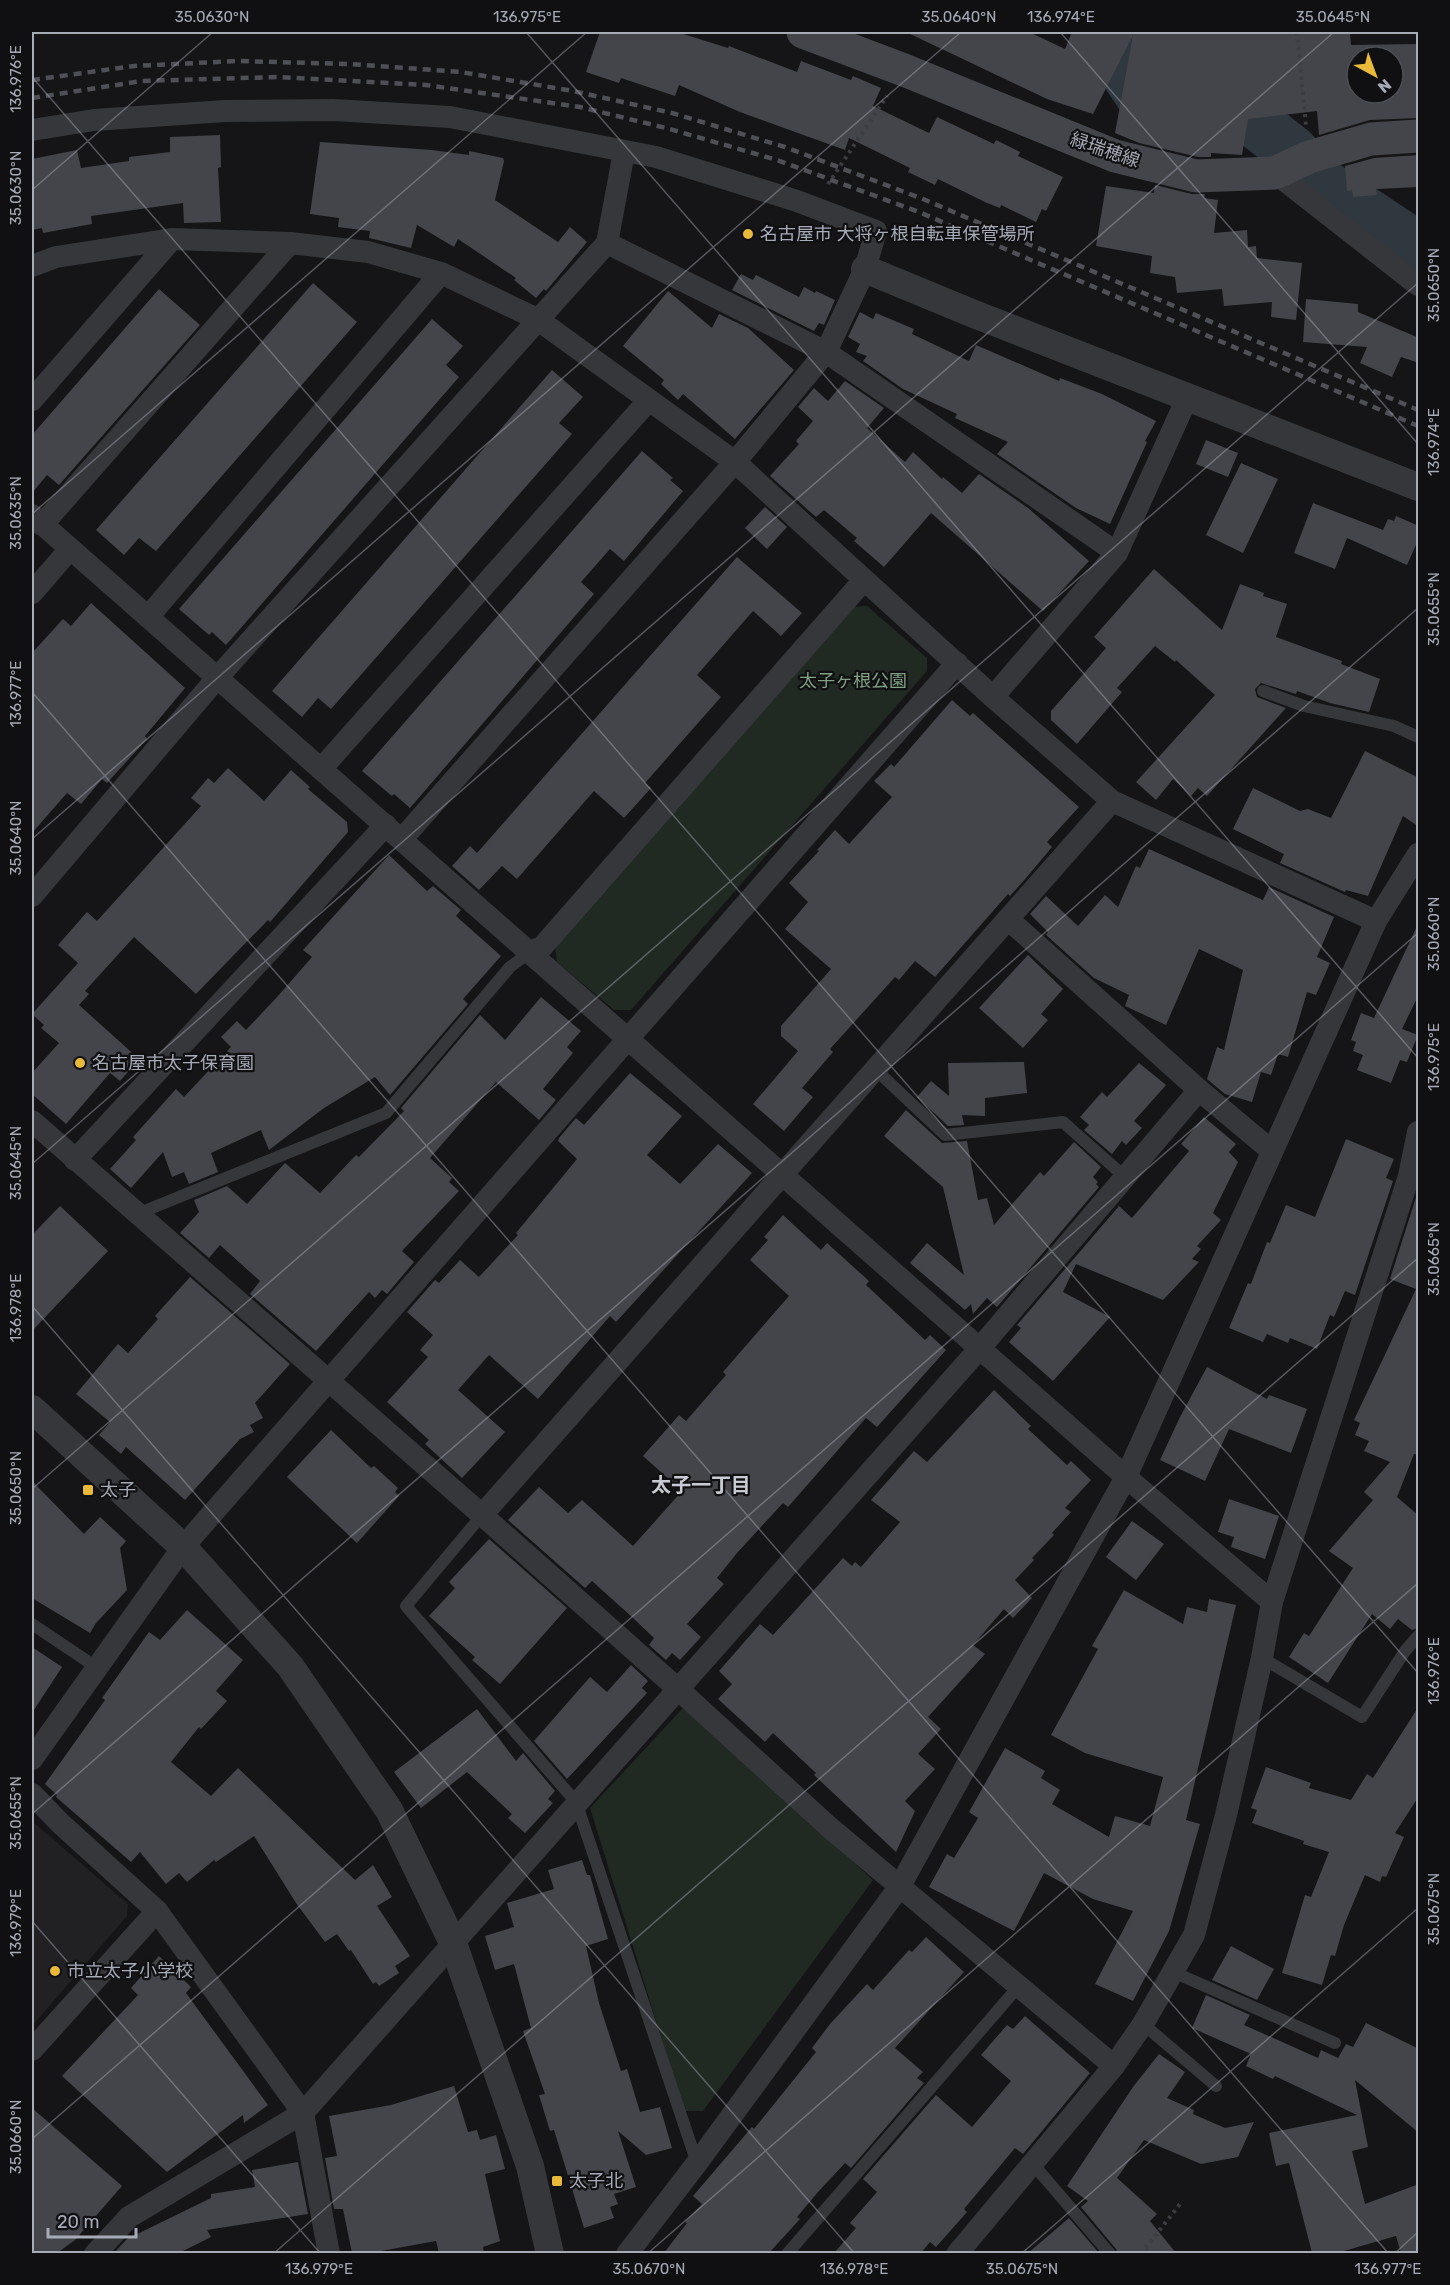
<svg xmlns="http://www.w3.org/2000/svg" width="1450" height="2285" font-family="Rubik,'Noto Sans JP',sans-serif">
	<rect width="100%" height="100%" fill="#151517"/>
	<path fill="#212124" d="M32,1821L128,1904L127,1916L32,2026Z"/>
	<g fill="#212923">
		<path d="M867,606L927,658V671L631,1010H614L557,962L555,946L852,607Z"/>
		<path d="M683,1708L873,1880L703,2111H684L590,1808Z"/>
	</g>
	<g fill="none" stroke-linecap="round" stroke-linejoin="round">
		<path stroke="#2f373f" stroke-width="52" d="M1099,32L1143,98L1245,114L1293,152L1319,182L1418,248"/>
	</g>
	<g fill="#44454a" fill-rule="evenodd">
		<path d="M600,32H677L728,48L729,46L797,72L801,61L851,80L853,76L881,88L873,106L929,133L937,117L994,144L996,140L1020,152L1018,156L1063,177L1046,211L1042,209L1036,222L1001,205L1000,208L987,203L938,179L935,185L908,172L910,168L849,138L845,150L740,112L679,85L675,96L621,78L619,83L586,72Z"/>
		<path d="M906,32H1029L1065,49L1072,32H1350L1351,45L1419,44V118L1370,120L1319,135L1317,111L1248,119L1242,155L1211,153V157H1198L1139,143L1115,133L1133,35L1093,114L1047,99ZM1357,57H1393V93H1357Z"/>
		<path d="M220,135L221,167L218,168L221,222L184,223L183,203L91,216L92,224L43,233L42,228L32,230V159L77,150L81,168L129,161V157L170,152V137Z"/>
		<path d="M320,142L432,150L469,155V151L503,158L504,161L495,200L558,242L570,227L587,242L546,291L544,289L536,298L514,280L516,278L458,239L454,247L417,225L411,248L369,238L370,231L338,227L339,218L310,214Z"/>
		<path d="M1419,155V187L1376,189L1377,195L1353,197L1352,190L1347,191L1345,166L1374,158Z"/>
		<path d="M1155,185L1192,194H1205L1204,198L1218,200L1214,233L1247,230L1248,247L1256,246L1257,258L1302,263L1296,320L1271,317L1272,302L1224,306L1222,289L1177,293L1175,277L1150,273L1152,256L1096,246L1106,186L1154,193Z"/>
		<path d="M741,274L753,280L756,275L799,297L804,287L815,293L816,291L835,300L824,325L819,323L814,331L732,290Z"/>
		<path d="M313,283L357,322L156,551L139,538L124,555L96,530Z"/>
		<path d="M159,289L200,325L59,485L47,475L32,493V435Z"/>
		<path d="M668,291L712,328L719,314L748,328L794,370L735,439L683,394L678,400L661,384L664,380L623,346Z"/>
		<path d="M1306,299L1358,304V312L1419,338V363L1401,357L1392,377L1360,363L1367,347L1303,342Z"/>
		<path d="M860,312L873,319L876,313L914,329L912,334L969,361L976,345L1059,381L1060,378L1102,394L1156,421L1145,441L1147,442L1110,524L1076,508L997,454L1008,442L955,418L957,414L903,389L863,361L867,356L856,352L860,344L848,337Z"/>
		<path d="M432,319L463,346L446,365L459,377L226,645L212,632L209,635L179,609Z"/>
		<path d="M552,370L583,397L559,423L572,434L331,709L318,698L302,717L272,691Z"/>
		<path d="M845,381L884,408L867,428L905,462L913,452L942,479L943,477L962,493L979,474L1028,508L1089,561L1043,611L931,513L884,567L854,541L857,538L824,510L816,517L770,476L799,444L796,441L813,421L798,407L814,388L828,401Z"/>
		<path d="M1206,440L1238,453L1228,477L1196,464Z"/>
		<path d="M642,451L673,478L670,480L683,491L624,561L610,549L581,582L594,594L410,808L394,794L392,796L362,771Z"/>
		<path d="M1241,463L1278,479L1243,553L1206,535Z"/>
		<path d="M1313,503L1383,530L1388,519L1394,521L1396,516L1419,526V538L1407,565L1347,538L1335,569L1294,553Z"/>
		<path d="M765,507L787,527L767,549L745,528Z"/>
		<path d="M737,557L802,613L781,636L753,611L697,675L721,697L645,783L651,788L624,818L594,791L517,879L502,866L479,890L452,866L470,846L477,853Z"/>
		<path d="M1154,569L1222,630L1240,584L1264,593L1263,596L1287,604L1276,637L1342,661L1341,664L1380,679L1369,712L1330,703L1297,691L1296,694L1261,683L1255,689L1257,697L1286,708L1207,796L1198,788L1191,796L1173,779L1156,800L1136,782L1215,695L1176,660L1175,662L1155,646L1117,688L1122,692L1077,744L1051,720V711L1106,648L1094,637Z"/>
		<path d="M91,603L185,688L145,736L147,739L107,783L102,779L81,804L67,793L32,833V653L63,619L71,626Z"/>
		<path d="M952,700L970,716L973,713L1079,807L1047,842L1052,847L1026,878L1010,896L1008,894L935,977L915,961L899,980L895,977L830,1049L833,1052L802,1088L813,1097L784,1131L753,1104L798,1051L781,1036V1026L831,969L785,929L808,902L789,883L819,851L817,850L835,830L849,844L892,797L874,781L891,764L894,767Z"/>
		<path d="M1365,751L1419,778V827L1403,816L1368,896L1346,890L1345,892L1280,863L1284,854L1233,829L1253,788L1300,811L1308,809L1331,818Z"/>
		<path d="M228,768L264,801L291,770L310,787L308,789L347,822L348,832L270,922L268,920L196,994L134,937L85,991L89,994L79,1005L139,1059L120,1081L110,1073L66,1124L32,1094V1073L59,1043L41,1028L44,1025L32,1014L78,963L58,945L87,912L97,921L201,806L191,798L208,778L214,783Z"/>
		<path d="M1149,849L1265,901L1263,900L1269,887L1334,917L1317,957L1330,963L1316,995L1307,992L1288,1057L1278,1054L1271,1075L1261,1072L1252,1102L1225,1094L1207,1079L1217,1047L1224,1050L1243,970L1199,949L1166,1025L1125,1006L1129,995L1094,978L1046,935L1048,932L1030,914L1046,896L1078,926L1105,895L1118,907L1136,866L1140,868Z"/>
		<path d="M389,855L427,891L433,886L461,910L456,916L501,956L463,999L468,1004L390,1095L375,1077L324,1108L269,1150L261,1130L211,1153L218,1172L189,1184L184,1172L172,1177L163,1152L131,1188L110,1169L136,1140L133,1137L176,1089L184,1097L231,1047L221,1037L237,1021L246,1030L278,996L312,957L303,950Z"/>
		<path d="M1419,922V994L1402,1029L1418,1035L1407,1062L1400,1060L1391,1083L1357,1070L1363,1055L1353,1051L1356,1042L1351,1040L1361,1013L1374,1018Z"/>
		<path d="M1028,955L1063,989L1041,1014L1048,1020L1023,1048L979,1008Z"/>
		<path d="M541,997L581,1031L567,1047L573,1053L543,1089L556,1100L539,1120L496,1082L430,1158L452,1178L449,1182L459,1191L402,1251L414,1262L387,1294L382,1290L375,1298L369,1292L316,1351L250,1294L260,1281L220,1245L209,1258L180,1233L199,1212L194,1200L227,1186L247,1204L285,1163L320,1193L356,1155L359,1157L404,1111L401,1108L480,1015L505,1040Z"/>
		<path d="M1024,1062L1027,1093L985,1098V1116L962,1115L964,1125L948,1126L917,1097L931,1081L949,1096L948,1063Z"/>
		<path d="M1139,1063L1166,1085L1134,1121L1142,1128L1126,1145L1122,1141L1112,1154L1084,1130L1089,1125L1080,1117L1102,1092L1107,1097Z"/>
		<path d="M630,1073L682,1116L647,1155L680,1184L718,1144L752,1173L616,1322L610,1316L538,1399L489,1355L458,1390L505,1432L462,1478L425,1444L429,1440L387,1402L428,1357L420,1350L433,1335L407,1312L435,1280L439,1283L460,1260L479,1277L518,1235L516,1233L577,1159L558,1141L559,1138L576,1118L584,1125Z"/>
		<path d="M906,1110L942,1143L967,1141L978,1200L987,1198L994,1225L1040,1172L1044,1176L1074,1142L1101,1167L1093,1177L1098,1182L1096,1184L1099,1187L997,1307L987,1298L973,1314L971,1304L965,1310L910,1263L927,1243L964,1275L943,1187L884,1136Z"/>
		<path d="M1204,1117L1236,1144L1229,1152L1238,1162L1213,1213L1221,1220L1197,1246L1201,1249L1192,1259L1199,1262L1163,1300L1076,1264L1063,1292L1110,1317L1053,1381L1009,1342L1021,1328L1017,1325L1119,1206L1132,1218L1189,1151L1181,1144Z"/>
		<path d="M1346,1139L1394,1159L1386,1178L1393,1181L1355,1295L1345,1291L1334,1317L1330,1315L1317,1349L1290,1338L1288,1343L1267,1334L1263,1342L1229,1328L1248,1283L1251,1284L1267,1242L1270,1243L1286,1205L1315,1217Z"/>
		<path d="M1418,1191L1419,1455L1414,1454L1397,1497L1419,1516V1628L1412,1630L1398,1619L1390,1629L1372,1614L1328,1683L1289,1657L1304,1633L1309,1636L1353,1568L1329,1551L1373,1500L1364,1492L1390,1462L1364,1451L1369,1441L1355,1435L1360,1423L1354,1420L1416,1289L1390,1279Z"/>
		<path d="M60,1206L108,1251L32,1331V1235Z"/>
		<path d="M783,1215L821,1250L827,1243L869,1281L866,1285L925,1340L930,1335L946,1350L877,1427L866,1418L788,1507L783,1503L737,1553L717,1578L724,1584L687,1624L701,1637L680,1660L672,1653L666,1660L649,1645L654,1638L632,1617L592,1581L585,1588L508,1520L539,1487L568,1513L582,1500L633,1546L682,1491L643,1456L679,1415L686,1421L726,1375L723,1372L789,1296L750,1260L768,1240L764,1237Z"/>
		<path d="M190,1277L290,1364L255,1403L263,1418L250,1425L254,1432L240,1439L185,1500L126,1447L121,1454L99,1435L110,1422L76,1394L118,1344L128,1353L158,1319L155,1316Z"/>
		<path d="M1207,1367L1267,1399L1269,1395L1307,1409L1291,1453L1229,1429L1205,1481L1160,1460L1180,1417Z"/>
		<path d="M994,1390L1031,1426L1028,1429L1067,1465L1071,1461L1091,1480L1065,1508L1071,1512L1052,1533L1054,1535L1032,1558L1034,1560L1015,1580L1032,1598L1013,1618L1004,1609L973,1645L985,1654L928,1717L941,1729L918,1754L935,1769L905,1801L915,1811L896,1852L814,1775L816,1773L773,1733L765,1742L718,1699L732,1684L719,1671L760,1624L773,1635L843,1558L852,1566L855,1562L861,1567L900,1522L871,1500L914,1451L927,1462Z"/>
		<path d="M331,1430L371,1468L374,1466L398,1488L395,1492L399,1496L357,1543L287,1477Z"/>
		<path d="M32,1481L84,1534L100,1517L126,1541L120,1548L127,1590L96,1623L90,1633L32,1598Z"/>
		<path d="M1229,1499L1279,1516L1265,1559L1231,1547L1234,1537L1218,1532Z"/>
		<path d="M1132,1521L1164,1544L1136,1580L1106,1557Z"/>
		<path d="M489,1539L567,1608L500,1684L472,1660L475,1657L429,1616L455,1588L449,1582Z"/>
		<path d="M1124,1590L1183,1624L1187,1607L1207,1612L1209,1599L1236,1605L1186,1820L1200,1824L1169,1931L1133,2001L1095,1984L1133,1911L1093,1899L1044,1873L1014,1931L929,1887L947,1854L954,1858L978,1818L969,1812L1005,1748L1045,1771L1041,1778L1060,1790L1052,1804L1109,1837L1115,1816L1150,1826L1163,1777L1085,1753L1051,1735L1098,1649L1092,1646Z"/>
		<path d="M187,1610L243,1660L216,1691L227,1701L201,1729L199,1727L171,1762L211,1796L238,1768L355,1880L373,1865L392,1897L377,1906L410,1956L395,1966L399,1973L379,1986L376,1982L373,1984L351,1950L349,1951L337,1934L325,1942L296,1903L254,1836L216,1862L214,1860L187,1882L179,1873L166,1884L140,1852L131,1862L56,1797L57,1795L45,1784L105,1700L102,1698L149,1632L160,1640Z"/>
		<path d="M32,1647L62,1667L32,1713Z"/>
		<path d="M631,1665L648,1681L642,1688L647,1693L567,1779L534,1741L590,1677L607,1692Z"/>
		<path d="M1419,1706V1796L1395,1833L1404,1837L1386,1877L1382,1876L1380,1882L1365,1875L1344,1925L1335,1956L1331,1955L1322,1985L1282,1973L1305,1895L1311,1897L1329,1852L1303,1844L1304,1841L1252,1823L1257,1810L1251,1808L1266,1767L1311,1783L1309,1788L1351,1800L1367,1774L1373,1778Z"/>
		<path d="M477,1709L516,1761L523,1753L555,1791L548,1799L553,1803L525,1833L508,1818L512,1814L467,1772L421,1808L394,1772Z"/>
		<path d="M582,1860L587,1875H590L608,1939L586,1946L599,2003L621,2071L627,2069L640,2112L660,2107L672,2148L646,2155L618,2131L636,2187L614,2194L618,2204L610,2207L614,2218L584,2228L554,2130L550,2131L539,2095L545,2094L523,2031L531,2028L514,1964L495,1970L485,1936L514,1927L507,1903L554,1889L548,1870Z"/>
		<path d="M926,1937L964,1972L895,2048L923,2072L917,2078L924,2083L851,2168L845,2163L818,2192L797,2217L800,2219L769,2253H664L687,2223L685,2222L702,2204L693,2196L752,2127L754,2129L816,2052L812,2048L830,2024L867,1984L873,1990L909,1950L912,1952Z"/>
		<path d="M1231,1946L1274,1969L1257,2000L1212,1980Z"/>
		<path d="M159,1956L191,1987L186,1993L268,2105L244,2123L243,2115L167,2172L62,2076L138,1995L131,1988Z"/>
		<path d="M1206,1995L1250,2015L1244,2025L1318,2058L1321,2050L1338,2058L1346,2044L1353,2047L1366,2023L1419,2049V2133L1355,2080L1368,2147L1352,2151L1365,2204L1419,2184V2253H1401L1396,2236L1337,2253H1312L1289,2163L1276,2166L1269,2133L1357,2115L1275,2076L1273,2079L1246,2066L1251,2054L1192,2028Z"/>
		<path d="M1025,2016L1090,2073L1023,2154L1015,2148L964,2209L967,2212L936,2247L930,2242L921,2253H834L856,2228L850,2223L877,2192L863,2179L936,2095L972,2127L1011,2081L981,2055L1007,2025L1013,2029Z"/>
		<path d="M1159,2054L1185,2072L1167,2098L1194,2110L1193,2114L1225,2128L1254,2122L1238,2157L1201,2164L1144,2140L1117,2178L1157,2214L1150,2221L1176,2253H1118L1116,2249L1081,2207L1088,2201L1067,2186L1133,2087Z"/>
		<path d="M454,2086L468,2132L477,2130L480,2140L496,2135L505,2169L485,2174L500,2241L483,2247L484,2253H439L436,2241L370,2253H352L343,2209H334L325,2158L337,2156L329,2116L391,2105Z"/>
		<path d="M32,2108L122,2186L75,2240L57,2253H32Z"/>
		<path d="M298,2162L308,2214L207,2230L211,2237L179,2253H114L127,2239L211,2198V2194L255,2187L252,2170Z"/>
		<path d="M1069,2218L1099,2253H1028Z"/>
	</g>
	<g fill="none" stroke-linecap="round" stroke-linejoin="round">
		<g stroke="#3c3d42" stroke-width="4" stroke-dasharray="3 4.5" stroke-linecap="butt">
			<path d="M1297,32L1306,126"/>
			<path d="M828,184L887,96"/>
			<path d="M1141,2254L1180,2204"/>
		</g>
		<g stroke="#36373b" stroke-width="12">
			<path d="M1263,691L1304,706L1394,726L1418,737"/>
			<path d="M876,1070L945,1135L1063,1122L1125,1177"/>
			<path d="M137,1214L386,1113L510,967L530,952"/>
			<path d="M482,1515L406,1606L576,1802L697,2163"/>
			<path d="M32,1624L96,1667"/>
			<path d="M1262,1658L1362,1717L1405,1651L1418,1636"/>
			<path d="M1173,1972L1335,2043"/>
			<path d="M1143,2024L1216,2086"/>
			<path d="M1033,2164L1110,2254"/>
			<path d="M787,2254L1019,1986"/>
		</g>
		<g stroke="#36373b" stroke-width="22">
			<path d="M32,130L94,120L225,111L334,110L450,117L656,157L797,201L876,231L865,269L826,352L735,462L402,839"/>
			<path d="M1275,173L1418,285"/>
			<path d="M607,243L826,352L1117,553"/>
			<path d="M32,266L56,257L172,239L290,243L368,252L441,273L537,319L735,462L993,697L1112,801L1376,921"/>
			<path d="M32,400L172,239"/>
			<path d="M32,515L1126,1477L1272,1602"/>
			<path d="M42,525L290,243"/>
			<path d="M32,593L70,549"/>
			<path d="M148,617L441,273"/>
			<path d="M993,697L1117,553L1188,396"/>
			<path d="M321,769L649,400"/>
			<path d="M32,896L217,678L607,243L624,152"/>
			<path d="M1008,919L1199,1090L1272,1151"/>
			<path d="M530,952L542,947L550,938L864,580"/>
			<path d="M32,1121L482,1515L678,1689L829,1827L1114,2066"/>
			<path d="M75,1160L386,825"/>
			<path d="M482,1515L1112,801"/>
			<path d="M32,1759L183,1547L957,663"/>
			<path d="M32,1794L60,1823L157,1911L303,2113L329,2254"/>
			<path d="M32,2050L157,1911"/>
			<path d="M95,2254L129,2217L303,2113L980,1348L1199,1090"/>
			<path d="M627,2254L697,2163L900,1886L1126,1477L1376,921L1418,854"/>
			<path d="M957,2254L1114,2066L1143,2024L1194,1935L1226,1815L1262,1658L1272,1602L1409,1176L1418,1132"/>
		</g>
		<g stroke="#36373b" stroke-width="28">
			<path d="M865,269L974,314L1418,487"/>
			<path d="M32,1409L183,1547L290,1666L389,1810L453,1943L530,2166L550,2254"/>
		</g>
		<path stroke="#44454b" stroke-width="33" d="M803,32L904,70L1115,156L1196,176L1275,173L1309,157L1371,139L1418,136"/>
		<g stroke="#4f5056" stroke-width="4.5" stroke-dasharray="8 6" stroke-linecap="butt">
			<path d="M32,80L134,66L237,61L349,64L461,72L573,91L672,113L785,147L923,199L1418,410"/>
			<path d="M32,98L142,81L278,77L426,85L580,107L666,128L777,160L919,212L1418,426"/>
		</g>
	</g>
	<path fill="none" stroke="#a7abb6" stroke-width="1.5" stroke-opacity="0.45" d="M526,32L1418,1058M1060,32L1418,444M32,77L1418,1673M32,190L213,32M32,514L587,32M32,692L1389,2254M32,839L961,32M32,1164L1334,32M32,1306L855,2254M32,1489L1418,283M32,1814L1418,608M32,1921L321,2254M32,2139L1418,933M273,2254L1418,1258M647,2254L1418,1583M1021,2254L1418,1908M1394,2254L1418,2232"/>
	<g fill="#e9ba3a" stroke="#101012" stroke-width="2">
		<circle cx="748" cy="234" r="6"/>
		<circle cx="80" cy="1063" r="6"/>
		<rect x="82" y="1484" width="12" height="12" rx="3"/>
		<circle cx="55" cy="1971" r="6"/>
		<rect x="551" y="2175" width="12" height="12" rx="3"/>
	</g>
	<g text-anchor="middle" stroke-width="4.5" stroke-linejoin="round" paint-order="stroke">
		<g font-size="18" fill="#a7abb6" stroke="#101012">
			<text transform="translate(1105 150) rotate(19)" y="6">緑瑞穂線</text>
		</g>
		<g font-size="18" fill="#a7abb6" stroke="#101012" text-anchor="start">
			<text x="760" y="240">名古屋市 大将ヶ根自転車保管場所</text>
			<text x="92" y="1069">名古屋市太子保育園</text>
			<text x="100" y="1496">太子</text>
			<text x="67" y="1977">市立太子小学校</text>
			<text x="569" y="2187">太子北</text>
		</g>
		<g font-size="18" fill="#7fa083" stroke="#101012">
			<text x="853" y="687">太子ヶ根公園</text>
		</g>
		<g font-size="20" font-weight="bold" fill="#c8cad2" stroke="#101012">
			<text x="701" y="1492">太子一丁目</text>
		</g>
	</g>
	<rect width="1450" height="2285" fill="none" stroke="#101012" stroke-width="66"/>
	<g transform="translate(1375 75) rotate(139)"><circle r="28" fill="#101012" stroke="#4c4e54" stroke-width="1.5"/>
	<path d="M0-4.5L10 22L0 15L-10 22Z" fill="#e9ba3a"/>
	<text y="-9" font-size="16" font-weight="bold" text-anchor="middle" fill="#a7abb6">N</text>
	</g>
	<path d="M48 2228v9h88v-9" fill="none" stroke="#a7abb6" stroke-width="3"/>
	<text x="57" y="2228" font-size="18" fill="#a7abb6" stroke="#101012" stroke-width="4.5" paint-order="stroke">20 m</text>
	<rect x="33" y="33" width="1384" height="2219" fill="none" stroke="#a7abb6" stroke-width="2"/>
	<g font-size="15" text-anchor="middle" fill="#a7abb6">
		<text x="212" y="22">35.0630°N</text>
		<text x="527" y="22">136.975°E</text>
		<text x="959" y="22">35.0640°N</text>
		<text x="1061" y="22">136.974°E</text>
		<text x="1333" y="22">35.0645°N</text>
		<text transform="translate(16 79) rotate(-90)" y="5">136.976°E</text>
		<text transform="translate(16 188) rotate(-90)" y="5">35.0630°N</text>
		<text transform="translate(1434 285) rotate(-90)" y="5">35.0650°N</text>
		<text transform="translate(1434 442) rotate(-90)" y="5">136.974°E</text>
		<text transform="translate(16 513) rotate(-90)" y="5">35.0635°N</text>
		<text transform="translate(1434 609) rotate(-90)" y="5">35.0655°N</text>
		<text transform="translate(16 694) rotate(-90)" y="5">136.977°E</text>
		<text transform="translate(16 838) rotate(-90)" y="5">35.0640°N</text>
		<text transform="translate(1434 934) rotate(-90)" y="5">35.0660°N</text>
		<text transform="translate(1434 1057) rotate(-90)" y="5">136.975°E</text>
		<text transform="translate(16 1163) rotate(-90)" y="5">35.0645°N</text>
		<text transform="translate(1434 1259) rotate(-90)" y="5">35.0665°N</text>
		<text transform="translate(16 1308) rotate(-90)" y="5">136.978°E</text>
		<text transform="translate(16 1488) rotate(-90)" y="5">35.0650°N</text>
		<text transform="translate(1434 1671) rotate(-90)" y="5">136.976°E</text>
		<text transform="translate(16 1813) rotate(-90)" y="5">35.0655°N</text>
		<text transform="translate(1434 1909) rotate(-90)" y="5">35.0675°N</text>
		<text transform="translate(16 1923) rotate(-90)" y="5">136.979°E</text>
		<text transform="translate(16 2137) rotate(-90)" y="5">35.0660°N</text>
		<text x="319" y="2274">136.979°E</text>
		<text x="649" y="2274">35.0670°N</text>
		<text x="854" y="2274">136.978°E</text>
		<text x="1022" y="2274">35.0675°N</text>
		<text x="1388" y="2274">136.977°E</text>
	</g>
</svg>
